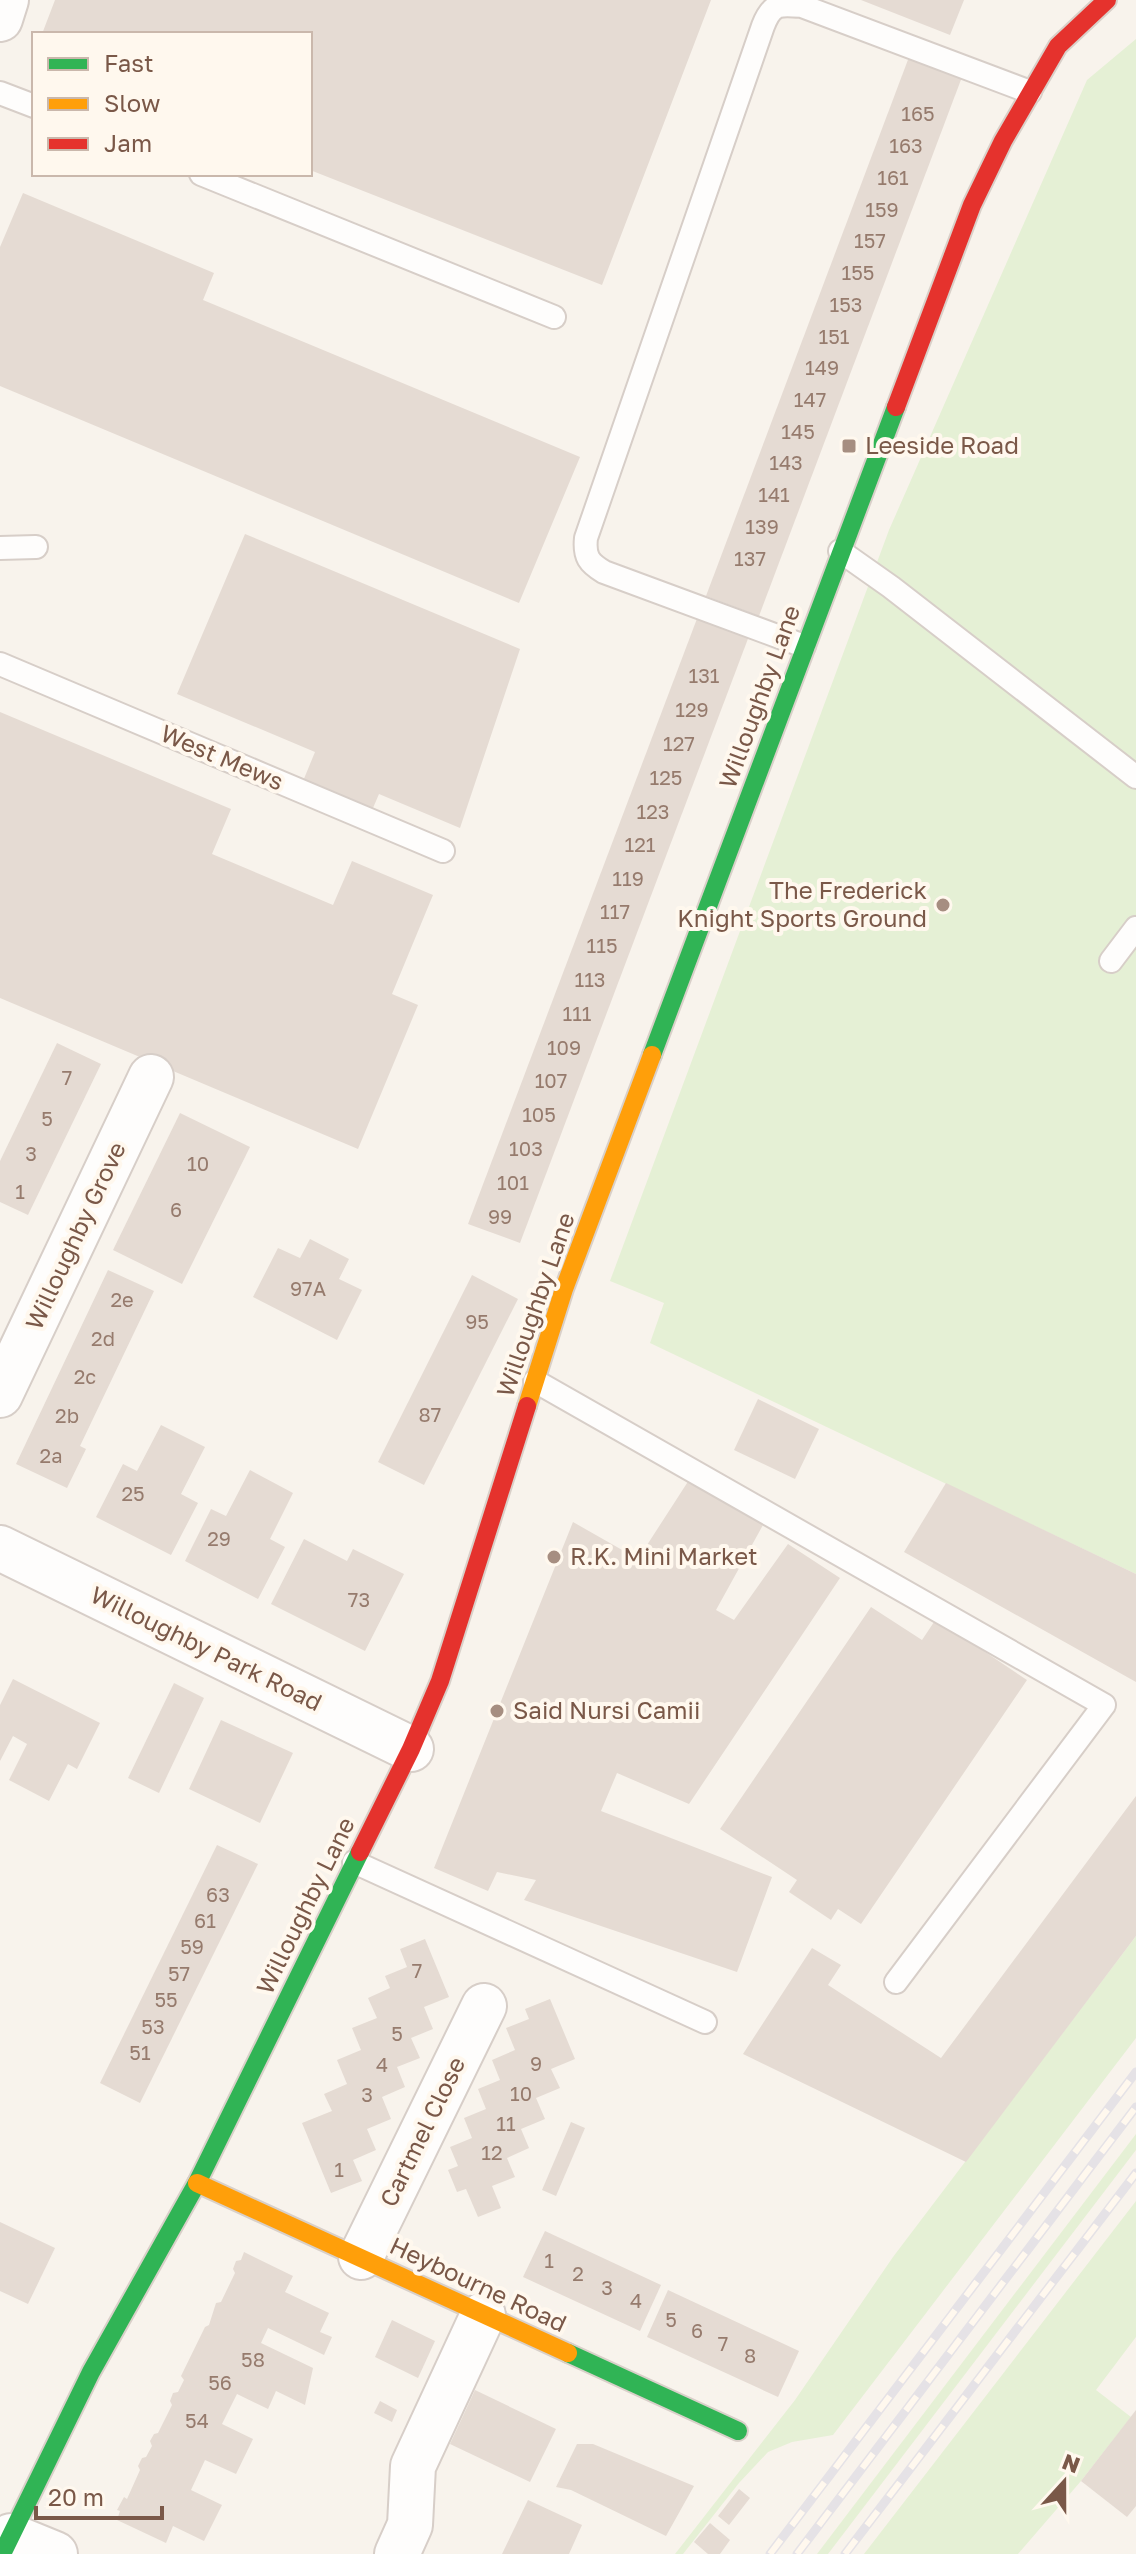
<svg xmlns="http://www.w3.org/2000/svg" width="1136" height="2554" font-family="'Golos Text',sans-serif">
	<rect width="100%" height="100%" fill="#f8f3ec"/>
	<g fill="#e5f0d5">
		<path d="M1136,39V1574L650,1343L664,1303L610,1281L889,530L1087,80Z"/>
		<path d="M1136,1936V2038L833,2435L792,2442L768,2452L739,2483L683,2554H675L795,2400L893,2257Z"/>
		<path d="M1136,2134V2150L828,2554H817Z"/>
		<path d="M1136,2201V2337L1096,2390L1131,2417L1081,2481L1018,2554H864Z"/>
	</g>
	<g fill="#e5dbd3">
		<path d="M55,0H711L602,285L310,170V34H42Z"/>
		<path d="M861,0H964L950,35Z"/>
		<path d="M909,57L962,77L759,616L706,596Z"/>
		<path d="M23,193L214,273L203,300L580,457L519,603L0,386V247Z"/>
		<path d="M245,534L520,649L460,828L379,794L370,815L301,786L315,752L177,694Z"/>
		<path d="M698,616L749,636L520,1243L468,1224Z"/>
		<path d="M0,712L231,809L212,854L333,905L352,861L433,895L392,994L418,1005L358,1149L0,998Z"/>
		<path d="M57,1043L101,1064L28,1215L0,1202V1161Z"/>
		<path d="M180,1113L250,1147L182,1284L113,1250Z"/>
		<path d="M310,1239L349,1259L339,1279L362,1290L337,1340L253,1297L278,1248L300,1258Z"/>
		<path d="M108,1270L154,1291L80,1446L86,1449L67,1488L16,1464Z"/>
		<path d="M472,1275L518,1299L424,1485L378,1462Z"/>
		<path d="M758,1399L819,1429L795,1479L734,1450Z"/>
		<path d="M161,1425L205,1447L181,1494L198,1503L171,1555L96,1517L123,1464L137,1471Z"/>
		<path d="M250,1470L293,1493L270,1539L285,1547L258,1599L185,1561L211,1509L226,1516Z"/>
		<path d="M689,1480L763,1525L716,1610L734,1620L788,1544L840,1578L689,1804L617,1773L601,1811L772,1877L737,1972L524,1900L536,1880L497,1872L488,1891L434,1868L573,1522L638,1559Z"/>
		<path d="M946,1483L1136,1574V1682L904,1552Z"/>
		<path d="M304,1539L347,1561L353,1549L404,1574L365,1651L271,1604Z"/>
		<path d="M871,1607L922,1640L936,1619L1027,1680L861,1924L838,1909L831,1920L789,1892L797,1880L720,1829Z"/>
		<path d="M13,1679L100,1723L77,1769L68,1764L49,1801L9,1780L27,1744L13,1736L0,1761V1705Z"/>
		<path d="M174,1683L204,1698L159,1793L128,1778Z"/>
		<path d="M221,1720L293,1753L260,1823L189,1789Z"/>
		<path d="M1136,1796V1936L966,2162L743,2054L812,1948L841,1965L828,1985L941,2058Z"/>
		<path d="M217,1845L258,1864L140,2103L100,2083Z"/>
		<path d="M425,1939L449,1997L424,2007L433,2029L411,2038L420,2058L397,2067L405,2087L382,2097L391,2119L367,2129L376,2150L353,2160L362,2181L331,2193L302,2123L332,2111L324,2094L347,2084L337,2060L361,2050L352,2028L377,2018L368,1998L390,1988L385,1976L407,1967L400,1949Z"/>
		<path d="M550,1999L575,2059L551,2069L560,2088L536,2098L545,2119L521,2129L529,2148L507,2158L515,2177L492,2186L501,2208L478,2217L466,2189L457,2192L448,2170L458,2166L450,2147L472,2138L464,2118L486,2109L478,2089L500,2080L492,2060L515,2050L506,2028L529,2019L525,2009Z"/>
		<path d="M571,2122L585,2128L556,2196L542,2190Z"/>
		<path d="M0,2222L55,2248L28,2304L0,2291Z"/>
		<path d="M545,2231L661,2285L640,2331L523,2277Z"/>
		<path d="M244,2252L293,2276L285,2292L329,2313L320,2332L332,2337L324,2355L268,2328L261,2343L313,2368L305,2405L276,2391L268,2409L237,2394L222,2424L253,2439L236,2474L205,2460L191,2490L222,2505L204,2541L173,2526L166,2543L117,2520L120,2511L117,2510L124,2497L127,2499L140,2470L138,2466L142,2458L146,2457L152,2446L150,2441L154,2434L158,2433L172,2405L170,2401L173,2393L178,2392L184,2380L181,2376L205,2327L209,2325L216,2303L221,2302L235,2273L233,2269L236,2261L241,2260Z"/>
		<path d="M668,2290L799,2351L778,2397L647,2337Z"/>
		<path d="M392,2320L435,2341L418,2378L375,2357Z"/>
		<path d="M475,2390L556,2429L530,2482L450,2444Z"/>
		<path d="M380,2401L397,2410L392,2422L374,2413Z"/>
		<path d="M1136,2410V2506L1127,2517L1081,2481Z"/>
		<path d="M577,2444H593L694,2486L666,2536L571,2490L556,2487Z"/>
		<path d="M739,2489L750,2498L729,2525L718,2516Z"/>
		<path d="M528,2500L582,2525L569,2554H502Z"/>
		<path d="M710,2523L730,2540L720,2554H708L694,2542Z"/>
	</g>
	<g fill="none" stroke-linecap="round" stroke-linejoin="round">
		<defs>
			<g id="lane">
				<path d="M0,93L34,106"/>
				<path d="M201,174L554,317"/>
				<path d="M0,548L36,547"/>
				<path d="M840,551L891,587L1136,777"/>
				<path d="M804,646L604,572C589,563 584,557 586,538L763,26C772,3 779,4 802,6L1030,92"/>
				<path d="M0,664L443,851"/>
				<path d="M1111,961L1136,928"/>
				<path d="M535,1381L1104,1705L896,1982"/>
				<path d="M354,1862L705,2022"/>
			</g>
			<g id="street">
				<path d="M0,19L6,0"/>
				<path d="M0,1395L151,1077"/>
				<path d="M0,1548L411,1749"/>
				<path d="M361,2257L484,2006"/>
				<path d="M11,2536L55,2554"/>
				<path d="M397,2554L410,2525L413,2466L483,2315"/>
			</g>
			<g id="fast">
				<path d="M652,1055L896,407"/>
				<path d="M568,2353L738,2431"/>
				<path d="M2,2554L91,2372L197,2183L360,1852"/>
			</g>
			<g id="slow">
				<path d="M527,1406L564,1289L652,1055"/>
				<path d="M197,2183L568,2353"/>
			</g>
			<g id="jam">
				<path d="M896,407L972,205L1003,141L1058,46L1107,0"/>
				<path d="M360,1852L411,1749L440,1681L527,1406"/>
			</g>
		</defs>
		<use href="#lane" stroke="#d7cec8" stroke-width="26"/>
		<use href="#street" stroke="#d7cec8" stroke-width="48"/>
		<use href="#fast" stroke="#d9d0c9" stroke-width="22"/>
		<use href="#slow" stroke="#d9d0c9" stroke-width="22"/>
		<use href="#jam" stroke="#d9d0c9" stroke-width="22"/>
		<use href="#lane" stroke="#fefdfc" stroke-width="22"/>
		<use href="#street" stroke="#fefdfc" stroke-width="44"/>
		<use href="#fast" stroke="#30b455" stroke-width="18"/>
		<use href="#slow" stroke="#ff9f0a" stroke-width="18"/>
		<use href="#jam" stroke="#e5322d" stroke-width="18"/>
		<defs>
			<g id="rail">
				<path d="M770,2554L1136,2072"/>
				<path d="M797,2554L1136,2107"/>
				<path d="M845,2554L1136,2173"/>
			</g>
		</defs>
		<use href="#rail" stroke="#e5e2e6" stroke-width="9"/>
		<use href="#rail" stroke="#fff8ee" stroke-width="6" stroke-dasharray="18" stroke-linecap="butt"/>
	</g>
	<g fill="#a68e81" stroke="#fff8ee" stroke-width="3">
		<rect x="841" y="438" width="16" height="16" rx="4"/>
		<circle cx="943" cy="905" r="8"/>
		<circle cx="554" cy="1557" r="8"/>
		<circle cx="497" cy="1711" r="8"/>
	</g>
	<g text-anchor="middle" stroke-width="8" stroke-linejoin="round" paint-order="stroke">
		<g font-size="20" fill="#967b6d">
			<text x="918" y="121">165</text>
			<text x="906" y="153">163</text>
			<text x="893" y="185">161</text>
			<text x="882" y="217">159</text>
			<text x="870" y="248">157</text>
			<text x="858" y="280">155</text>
			<text x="846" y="312">153</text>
			<text x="834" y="344">151</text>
			<text x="822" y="375">149</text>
			<text x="810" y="407">147</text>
			<text x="798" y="439">145</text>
			<text x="786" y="470">143</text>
			<text x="774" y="502">141</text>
			<text x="762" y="534">139</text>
			<text x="750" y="566">137</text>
			<text x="704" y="683">131</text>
			<text x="692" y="717">129</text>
			<text x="679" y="751">127</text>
			<text x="666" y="785">125</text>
			<text x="653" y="819">123</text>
			<text x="640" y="852">121</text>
			<text x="628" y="886">119</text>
			<text x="615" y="919">117</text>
			<text x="602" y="953">115</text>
			<text x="590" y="987">113</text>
			<text x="577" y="1021">111</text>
			<text x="564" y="1055">109</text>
			<text x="67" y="1085">7</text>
			<text x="551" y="1088">107</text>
			<text x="539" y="1122">105</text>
			<text x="47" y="1126">5</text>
			<text x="526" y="1156">103</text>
			<text x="31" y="1161">3</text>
			<text x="198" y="1171">10</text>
			<text x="513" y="1190">101</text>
			<text x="20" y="1199">1</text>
			<text x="176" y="1217">6</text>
			<text x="500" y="1224">99</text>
			<text x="308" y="1296">97A</text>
			<text x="122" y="1307">2e</text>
			<text x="477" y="1329">95</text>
			<text x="103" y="1346">2d</text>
			<text x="85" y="1384">2c</text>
			<text x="430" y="1422">87</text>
			<text x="67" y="1423">2b</text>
			<text x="51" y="1463">2a</text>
			<text x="133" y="1501">25</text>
			<text x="219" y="1546">29</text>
			<text x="359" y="1607">73</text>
			<text x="218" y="1902">63</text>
			<text x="205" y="1928">61</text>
			<text x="192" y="1954">59</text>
			<text x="417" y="1978">7</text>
			<text x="179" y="1981">57</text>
			<text x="166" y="2007">55</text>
			<text x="153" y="2034">53</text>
			<text x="397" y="2041">5</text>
			<text x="140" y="2060">51</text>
			<text x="536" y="2071">9</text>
			<text x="382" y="2072">4</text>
			<text x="521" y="2101">10</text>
			<text x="367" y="2102">3</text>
			<text x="506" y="2131">11</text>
			<text x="492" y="2160">12</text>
			<text x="339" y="2177">1</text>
			<text x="549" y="2268">1</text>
			<text x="578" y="2281">2</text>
			<text x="607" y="2295">3</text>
			<text x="636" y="2308">4</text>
			<text x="671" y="2327">5</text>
			<text x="697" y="2338">6</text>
			<text x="723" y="2351">7</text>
			<text x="750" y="2363">8</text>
			<text x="253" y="2367">58</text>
			<text x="220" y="2390">56</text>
			<text x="197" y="2428">54</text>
		</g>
		<g font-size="24" fill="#7a5848" stroke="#fff8ee" text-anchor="start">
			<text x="865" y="454">Leeside Road</text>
			<text x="927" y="899" text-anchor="end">The Frederick<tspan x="927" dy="28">Knight Sports Ground</tspan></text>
			<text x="570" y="1565">R.K. Mini Market</text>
			<text x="513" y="1719">Said Nursi Camii</text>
		</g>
		<g font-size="24" fill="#7a5848" stroke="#fff8ee">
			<text transform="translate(760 697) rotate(-70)" y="8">Willoughby Lane</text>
			<text transform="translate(222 758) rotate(23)" y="8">West Mews</text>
			<text transform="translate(76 1236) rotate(-65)" y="8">Willoughby Grove</text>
			<text transform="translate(536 1305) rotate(-71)" y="8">Willoughby Lane</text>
			<text transform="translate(206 1649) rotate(26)" y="8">Willoughby Park Road</text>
			<text transform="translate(306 1906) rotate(-64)" y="8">Willoughby Lane</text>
			<text transform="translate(423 2132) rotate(-64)" y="8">Cartmel Close</text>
			<text transform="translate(478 2285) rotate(25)" y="8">Heybourne Road</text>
		</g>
	</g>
	<rect x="32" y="32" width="280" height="144" fill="#fff8ee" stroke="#cab8ac" stroke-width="2"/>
	<rect x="48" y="58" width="40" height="12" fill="#30b455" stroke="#cab8ac" stroke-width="2"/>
	<text x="104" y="72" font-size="24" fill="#7a5848">Fast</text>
	<rect x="48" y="98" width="40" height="12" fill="#ff9f0a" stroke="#cab8ac" stroke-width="2"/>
	<text x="104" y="112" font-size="24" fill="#7a5848">Slow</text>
	<rect x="48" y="138" width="40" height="12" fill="#e5322d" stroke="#cab8ac" stroke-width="2"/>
	<text x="104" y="152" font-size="24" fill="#7a5848">Jam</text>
	<g transform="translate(1064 2482) rotate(21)" stroke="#fff8ee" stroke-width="6" paint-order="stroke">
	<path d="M0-6L14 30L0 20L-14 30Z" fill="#7a5848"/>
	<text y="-12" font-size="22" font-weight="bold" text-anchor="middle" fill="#7a5848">N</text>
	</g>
	<path d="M36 2506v12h126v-12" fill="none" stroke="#7a5848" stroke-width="4"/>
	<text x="48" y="2506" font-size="24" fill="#7a5848" stroke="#fff8ee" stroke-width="6" paint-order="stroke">20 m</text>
</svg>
